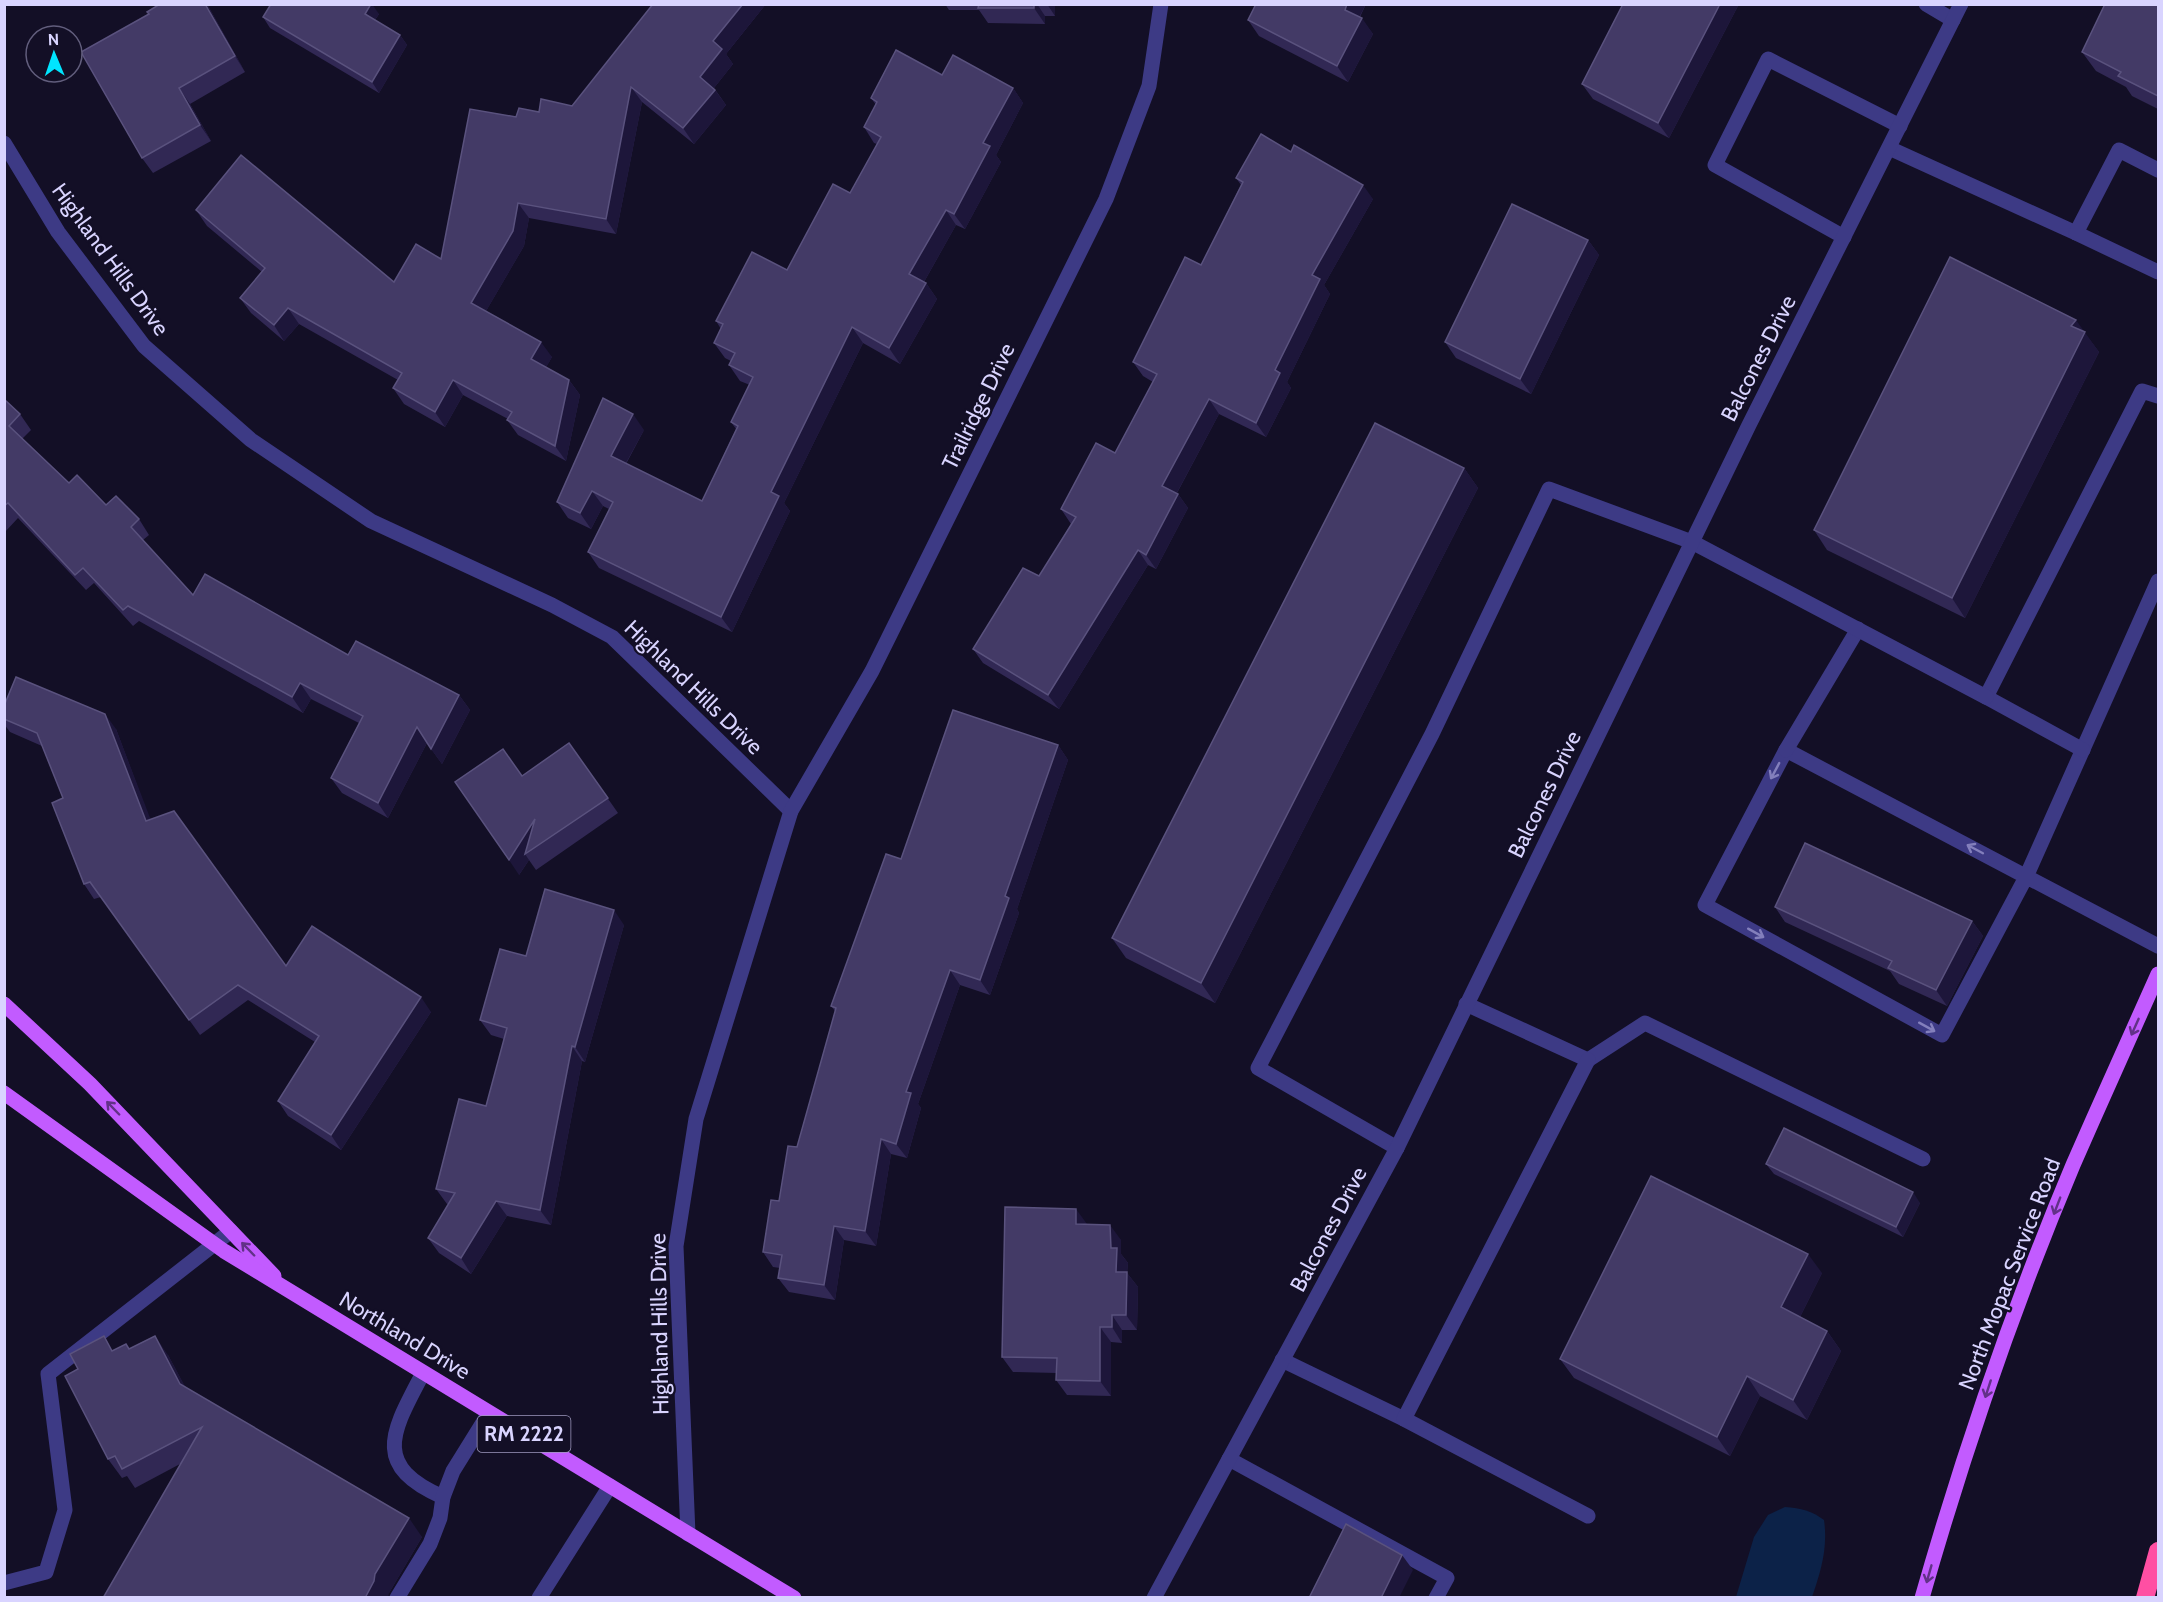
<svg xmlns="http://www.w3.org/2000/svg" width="2163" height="1602" font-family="Cabin,sans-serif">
	<rect width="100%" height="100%" fill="#130f26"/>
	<path fill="#0c2248" d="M1785,1507C1801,1508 1812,1511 1824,1520C1828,1548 1821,1571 1812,1597H1736L1754,1537L1768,1515Z"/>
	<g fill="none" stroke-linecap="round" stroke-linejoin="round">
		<g stroke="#3d3a85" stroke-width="15">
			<path d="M1926,4L1953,20"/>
			<path d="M4,143L58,232L144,346L251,440L371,521L552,605L612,637L791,811"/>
			<path d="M1889,148L2076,233"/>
			<path d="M2158,170L2119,150L2076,233L2158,272"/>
			<path d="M1844,237L1715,165L1768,59L1900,126"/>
			<path d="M2158,581L2026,877L1942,1035L1705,905L1786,750L2158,946"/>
			<path d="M1786,750L1858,629"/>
			<path d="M2083,750L1986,697L2142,391L2158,396"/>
			<path d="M1466,1004L1588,1060L1645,1023L1923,1159"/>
			<path d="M1397,1148L1258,1068L1432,734L1549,489L1692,542L1986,697"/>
			<path d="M1282,1360L1404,1419"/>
			<path d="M423,1373C394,1429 369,1465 443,1497"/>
			<path d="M1229,1459L1447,1578L1436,1598"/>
			<path d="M1588,1516L1404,1419L1588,1060"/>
			<path d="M688,1534L676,1246L696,1119L791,811L872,671L1106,199L1149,86L1161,4"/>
			<path d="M4,1583L46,1572L65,1510L48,1374L231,1231"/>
			<path d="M397,1598L430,1544L440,1518L443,1497L453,1471L489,1413"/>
			<path d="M539,1598L610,1486"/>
			<path d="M1154,1598L1397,1148L1749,425L1961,4"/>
		</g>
		<g stroke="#c25bff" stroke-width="15">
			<path d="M4,1004L90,1084L274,1276"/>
			<path d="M4,1093L224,1251L794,1598"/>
			<path d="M1922,1598C1964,1451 2014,1305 2073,1165C2101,1101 2130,1037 2158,974"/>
		</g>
		<path stroke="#ff4fa3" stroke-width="18" d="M2145,1598L2158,1551"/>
	</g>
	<g fill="#312854">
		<path d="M160,4H207L245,72L190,104L211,141L153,173L142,158L149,14Z"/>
		<path d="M766,4L726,54L733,64L714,88L726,105L694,144L642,102L616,234L529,218L524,246L486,311L552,357L546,367L569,380L580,395L566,461L518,435L507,420L508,419L463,395L445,427L404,404L393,388L398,380L299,324L284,341L251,313L240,298L262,272L207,226L196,210L394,282L441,259L516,117L572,106Z"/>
		<path d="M945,4H1055V16H1045V24L988,23L979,10H949Z"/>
		<path d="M1256,4H1366L1360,17L1373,34L1348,82L1259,36L1248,20Z"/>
		<path d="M1623,4H1739L1669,138L1593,99L1582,84Z"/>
		<path d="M2158,4V109L2132,96L2126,87L2096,71L2082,52Z"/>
		<path d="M379,14L375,20L400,35L407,45L379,93L270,28L263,17Z"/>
		<path d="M942,75L1013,88L1023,103L996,155L1001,162L965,229L956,225L924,282L926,283L937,299L900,364L863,343L784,503L790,511L732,632L599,568L588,552L609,509L603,506L591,529L568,518L557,502L644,430L626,464L702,501L736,429L731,422L750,385L740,381L729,365L731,361L725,358L714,343L721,329L716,321L787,270L850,193L877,144L874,143L864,127L876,105L871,98Z"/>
		<path d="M1236,178L1373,199L1324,285L1330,294L1287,382L1291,388L1266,437L1219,414L1177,493L1178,494L1188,508L1156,569L1148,565L1059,709L983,663L973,649L1039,576L1071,524L1061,509L1115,453L1153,382L1143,376L1133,362L1201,265L1241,185Z"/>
		<path d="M1588,240L1599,255L1531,394L1456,358L1445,342Z"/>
		<path d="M2083,331L2099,352L1965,618L1827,550L1814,530Z"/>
		<path d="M4,399L20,414L31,430L22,439L69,483L106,505L139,519L149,535L143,540L193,595L348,655L459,695L470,710L442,764L427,743L388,818L342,793L331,778L359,723L311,699L303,713L139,621L133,626L94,583L86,590L18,518L5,532Z"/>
		<path d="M1464,468L1478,488L1215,1003L1126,958L1112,938Z"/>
		<path d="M4,706L116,729L150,820L286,966L431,1012L341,1150L288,1116L278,1101L315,1042L248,1000L200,1035L101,897L94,899L84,884L63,798L42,746L10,732L4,724Z"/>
		<path d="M569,743L618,813L536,870L529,860L519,875L522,776Z"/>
		<path d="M1058,745L1068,760L1017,909L1019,913L990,995L960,985L918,1104L921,1108L907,1158L891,1154L876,1246L844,1240L835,1300L789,1292L778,1278L780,1268L773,1267L763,1252L797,1147L835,1011L831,1006L901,859Z"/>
		<path d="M1775,907L1972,921L1983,936L1947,1006L1899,984L1890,971L1785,922Z"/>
		<path d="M624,925L585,1062L582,1061L551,1225L507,1216L471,1274L439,1253L428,1238L449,1204H447L436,1189L486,1106L504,1039L491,1035L480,1020L526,956Z"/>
		<path d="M1766,1164L1920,1203L1903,1237L1774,1174Z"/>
		<path d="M1087,1225L1121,1240V1254L1128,1263L1127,1273L1138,1287L1137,1330H1122V1343L1111,1342V1396L1067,1395L1056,1380L1057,1373L1013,1372L1002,1357Z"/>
		<path d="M1822,1273L1800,1317L1827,1331L1841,1351L1807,1420L1760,1396L1730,1456L1574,1378L1560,1359Z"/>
		<path d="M126,1344L129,1348L168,1355L185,1387L422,1537L389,1593L180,1464L135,1488L127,1476L122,1478L108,1459L114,1350Z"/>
	</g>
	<g fill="#1d163a">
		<path d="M205,4H207L245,72L235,56Z"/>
		<path d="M371,4H372L379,14L372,24L365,14Z"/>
		<path d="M743,4H766L726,54L733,64L710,93L700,77L713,41Z"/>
		<path d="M1034,4H1037L1045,16V24L1034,8Z"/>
		<path d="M1047,4H1055V16Z"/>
		<path d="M1347,4H1366L1355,25L1345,10Z"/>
		<path d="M1720,4H1739L1669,138L1658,123Z"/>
		<path d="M1362,18L1373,34L1348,82L1337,66Z"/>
		<path d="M400,35L407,45L379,93L372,82Z"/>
		<path d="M631,87L642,102L616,234L606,219Z"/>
		<path d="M179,88L190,104L211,141L200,125Z"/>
		<path d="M1013,88L1023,103L996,155L1001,162L965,229L954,214L983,143Z"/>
		<path d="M715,90L726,105L694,144L683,128Z"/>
		<path d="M1363,185L1373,199L1324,285L1330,294L1287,382L1291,388L1266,437L1256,423L1275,370L1312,275Z"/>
		<path d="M518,203L529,218L524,246L482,318L471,303Z"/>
		<path d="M946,210L956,225L920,289L909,274Z"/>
		<path d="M1588,240L1599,255L1531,394L1520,379Z"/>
		<path d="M926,283L937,299L900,364L889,348Z"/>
		<path d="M288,308L299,324L284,341L274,325Z"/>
		<path d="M2076,320L2099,352L1965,618L1952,598L2071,326Z"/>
		<path d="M852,327L863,343L784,503L790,511L732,632L721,617L771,492Z"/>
		<path d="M541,342L552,357L542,375L531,359Z"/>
		<path d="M453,380L463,395L445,427L435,412Z"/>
		<path d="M569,380L580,395L566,461L555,446Z"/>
		<path d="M1209,399L1219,414L1173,500L1162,486Z"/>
		<path d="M633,414L644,430L621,472L611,456Z"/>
		<path d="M1464,468L1478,488L1215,1003L1201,983Z"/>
		<path d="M592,491L603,506L591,529L580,513Z"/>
		<path d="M1178,494L1188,508L1156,569L1146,555Z"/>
		<path d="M1138,550L1148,565L1059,709L1048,695Z"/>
		<path d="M300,683L311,699L303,713L292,697Z"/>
		<path d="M459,695L470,710L442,764L431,749Z"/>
		<path d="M105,714L116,729L157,836L146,821Z"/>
		<path d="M417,727L427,743L388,818L378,803Z"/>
		<path d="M1058,745L1068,760L1017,909L1019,913L990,995L980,980L1005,896Z"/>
		<path d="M535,819L525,854L529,860L519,875L509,860Z"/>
		<path d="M614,910L624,925L585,1062L575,1047Z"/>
		<path d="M1972,921L1983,936L1947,1006L1936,990Z"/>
		<path d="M950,970L960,985L918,1104L921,1108L907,1158L896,1144L906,1092Z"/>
		<path d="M421,997L431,1012L341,1150L331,1135Z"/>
		<path d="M572,1046L582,1061L551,1225L540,1210Z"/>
		<path d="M881,1139L891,1154L876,1246L865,1231Z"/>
		<path d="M1913,1192L1920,1203L1903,1237L1896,1227Z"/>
		<path d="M496,1201L507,1216L471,1274L461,1258Z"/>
		<path d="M1076,1209L1087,1224H1076Z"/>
		<path d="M1110,1225L1121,1240V1254L1128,1263L1127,1273L1138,1287L1137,1330L1126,1315L1111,1248Z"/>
		<path d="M834,1226L844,1240L835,1300L824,1285Z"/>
		<path d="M1808,1254L1822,1273L1795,1327L1781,1307Z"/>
		<path d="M1112,1315L1122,1330V1343L1112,1327Z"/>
		<path d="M1100,1327L1111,1342V1396L1100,1381Z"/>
		<path d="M1827,1331L1841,1351L1807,1420L1793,1400Z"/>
		<path d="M155,1336L168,1355L194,1403L180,1384Z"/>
		<path d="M1747,1376L1760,1396L1730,1456L1717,1437Z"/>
		<path d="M409,1518L422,1537L389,1593L388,1598H365L375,1574Z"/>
		<path d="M1402,1555L1413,1570L1399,1598H1381Z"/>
	</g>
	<g fill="#433a66" stroke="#5a527e" stroke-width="1.5">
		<path d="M160,4H205L235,56L179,88L200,125L142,158L81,52L149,14L147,12Z"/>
		<path d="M271,4H371L365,14L400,35L372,82L263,17Z"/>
		<path d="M653,4H743L713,41L722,49L700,77L715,90L683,128L631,87L606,219L518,203L513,231L471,303L541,342L531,359L569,380L555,446L507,420L512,412L453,380L435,412L393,388L402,373L288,308L274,325L240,298L265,268L196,210L241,155L394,282L416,244L441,259L470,109L516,117L519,108L539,112L541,99L572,106Z"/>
		<path d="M979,4H1034V8H978Z"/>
		<path d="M1256,4H1347L1345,10L1362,18L1337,66L1248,20Z"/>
		<path d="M1623,4H1720L1658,123L1582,84Z"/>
		<path d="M2105,4H2158V96L2118,76L2121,72L2082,52Z"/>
		<path d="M896,50L942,75L953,55L1013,88L983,143L990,146L954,214L946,210L909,274L926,283L889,348L852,327L771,492L779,496L721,617L588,552L613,502L592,491L580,513L557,502L603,398L633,414L611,456L702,501L738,426L731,422L753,377L729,365L735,353L714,343L723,324L716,321L752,252L787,270L833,184L850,193L881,137L864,127L877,102L871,98Z"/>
		<path d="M1261,134L1291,152L1294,145L1363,185L1312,275L1320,279L1275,370L1280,373L1256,423L1209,399L1162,486L1178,494L1146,555L1138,550L1048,695L973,649L1023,568L1039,576L1076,517L1061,509L1096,443L1115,453L1157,374L1133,362L1185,257L1201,265L1243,182L1236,178Z"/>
		<path d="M1512,204L1588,240L1520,379L1445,342Z"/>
		<path d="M1950,257L2076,320L2071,326L2085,332L1952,598L1814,530Z"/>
		<path d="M4,399L20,414L9,426L69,483L77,475L106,505L116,496L139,519L131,527L193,595L205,574L348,655L356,641L459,695L431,749L417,727L378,803L331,778L363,716L300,683L292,697L128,606L123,610L83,568L75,575L8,503L4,506Z"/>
		<path d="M1375,423L1464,468L1201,983L1112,938Z"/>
		<path d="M16,677L105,714L146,821L174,811L286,966L312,926L421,997L331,1135L278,1101L319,1036L238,985L189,1020L90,882L84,884L52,803L63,798L37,733L4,719V706Z"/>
		<path d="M953,710L1058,745L1005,896L1009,898L980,980L950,970L906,1092L911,1093L896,1144L881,1139L865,1231L834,1226L824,1285L778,1278L782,1255L763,1252L771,1200L779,1201L788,1146L797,1147L836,1008L831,1006L886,854L901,859Z"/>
		<path d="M569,743L608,798L525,854L535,819L509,860L455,782L503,749L522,776Z"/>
		<path d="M1805,843L1972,921L1936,990L1888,968L1892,961L1775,907Z"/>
		<path d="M545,889L614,910L575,1047L572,1046L540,1210L496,1201L461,1258L428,1238L455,1193L436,1189L459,1099L486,1106L507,1028L480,1020L500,949L526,956Z"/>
		<path d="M1784,1128L1913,1192L1896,1227L1766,1164Z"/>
		<path d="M1651,1176L1808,1254L1781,1307L1827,1331L1793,1400L1747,1376L1717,1437L1560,1359Z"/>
		<path d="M1005,1207L1076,1209V1224L1110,1225L1111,1248H1117L1116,1272H1127L1126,1315H1112V1327H1100V1381L1056,1380L1057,1358L1002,1357Z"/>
		<path d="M104,1336L112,1351L126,1344L129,1349L155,1336L180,1384L409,1518L375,1574L374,1581L365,1598H103L202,1427L122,1469L115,1456L108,1459L65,1376L78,1369L70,1354Z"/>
		<path d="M1346,1524L1402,1555L1381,1598H1309Z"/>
	</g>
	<defs><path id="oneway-shaft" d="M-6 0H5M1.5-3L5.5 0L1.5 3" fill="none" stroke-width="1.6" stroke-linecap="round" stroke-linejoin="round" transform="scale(1.5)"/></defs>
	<g stroke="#837fbc">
		<use href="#oneway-shaft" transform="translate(1775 771) rotate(118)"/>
		<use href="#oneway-shaft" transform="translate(1975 849) rotate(-152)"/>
		<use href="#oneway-shaft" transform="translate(1756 933) rotate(29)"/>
		<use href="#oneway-shaft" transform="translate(1927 1027) rotate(29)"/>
	</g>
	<g stroke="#623188">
		<use href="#oneway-shaft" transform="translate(2135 1027) rotate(114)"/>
		<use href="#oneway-shaft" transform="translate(113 1108) rotate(-134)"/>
		<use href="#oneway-shaft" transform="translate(2057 1206) rotate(111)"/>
		<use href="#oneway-shaft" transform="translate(248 1249) rotate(-134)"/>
		<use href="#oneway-shaft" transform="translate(1988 1389) rotate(108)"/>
		<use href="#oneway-shaft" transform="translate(1929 1574) rotate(106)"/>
	</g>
	<g text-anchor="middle" stroke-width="4.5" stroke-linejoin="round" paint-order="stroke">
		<rect fill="#130f26" stroke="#9e99be" stroke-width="1.5" x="477.5" y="1416" width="93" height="36" rx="4.5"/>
		<g font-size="21" font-weight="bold" fill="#d9d4ff">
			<text x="524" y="1441">RM 2222</text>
		</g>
		<g font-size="22" fill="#d9d4ff" stroke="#130f26">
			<text transform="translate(111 259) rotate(54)" y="8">Highland Hills Drive</text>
			<text transform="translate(1758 358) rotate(-63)" y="8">Balcones Drive</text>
			<text transform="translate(978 406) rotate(-64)" y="8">Trailridge Drive</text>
			<text transform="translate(694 687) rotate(44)" y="8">Highland Hills Drive</text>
			<text transform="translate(1544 794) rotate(-64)" y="8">Balcones Drive</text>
			<text transform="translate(1328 1229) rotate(-62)" y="8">Balcones Drive</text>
			<text transform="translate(2009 1274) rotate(-69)" y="8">North Mopac Service Road</text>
			<text transform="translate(659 1324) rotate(-91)" y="8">Highland Hills Drive</text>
			<text transform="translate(405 1335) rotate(31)" y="8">Northland Drive</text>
		</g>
	</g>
	<rect width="2163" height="1602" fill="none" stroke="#d9d4ff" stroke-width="12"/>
	<g transform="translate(54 54) rotate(358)"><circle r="28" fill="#130f26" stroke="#625e7d" stroke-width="1.5"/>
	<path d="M0-4.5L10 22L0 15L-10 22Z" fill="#00e5ff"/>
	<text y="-9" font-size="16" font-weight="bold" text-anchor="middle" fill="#d9d4ff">N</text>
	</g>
</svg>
